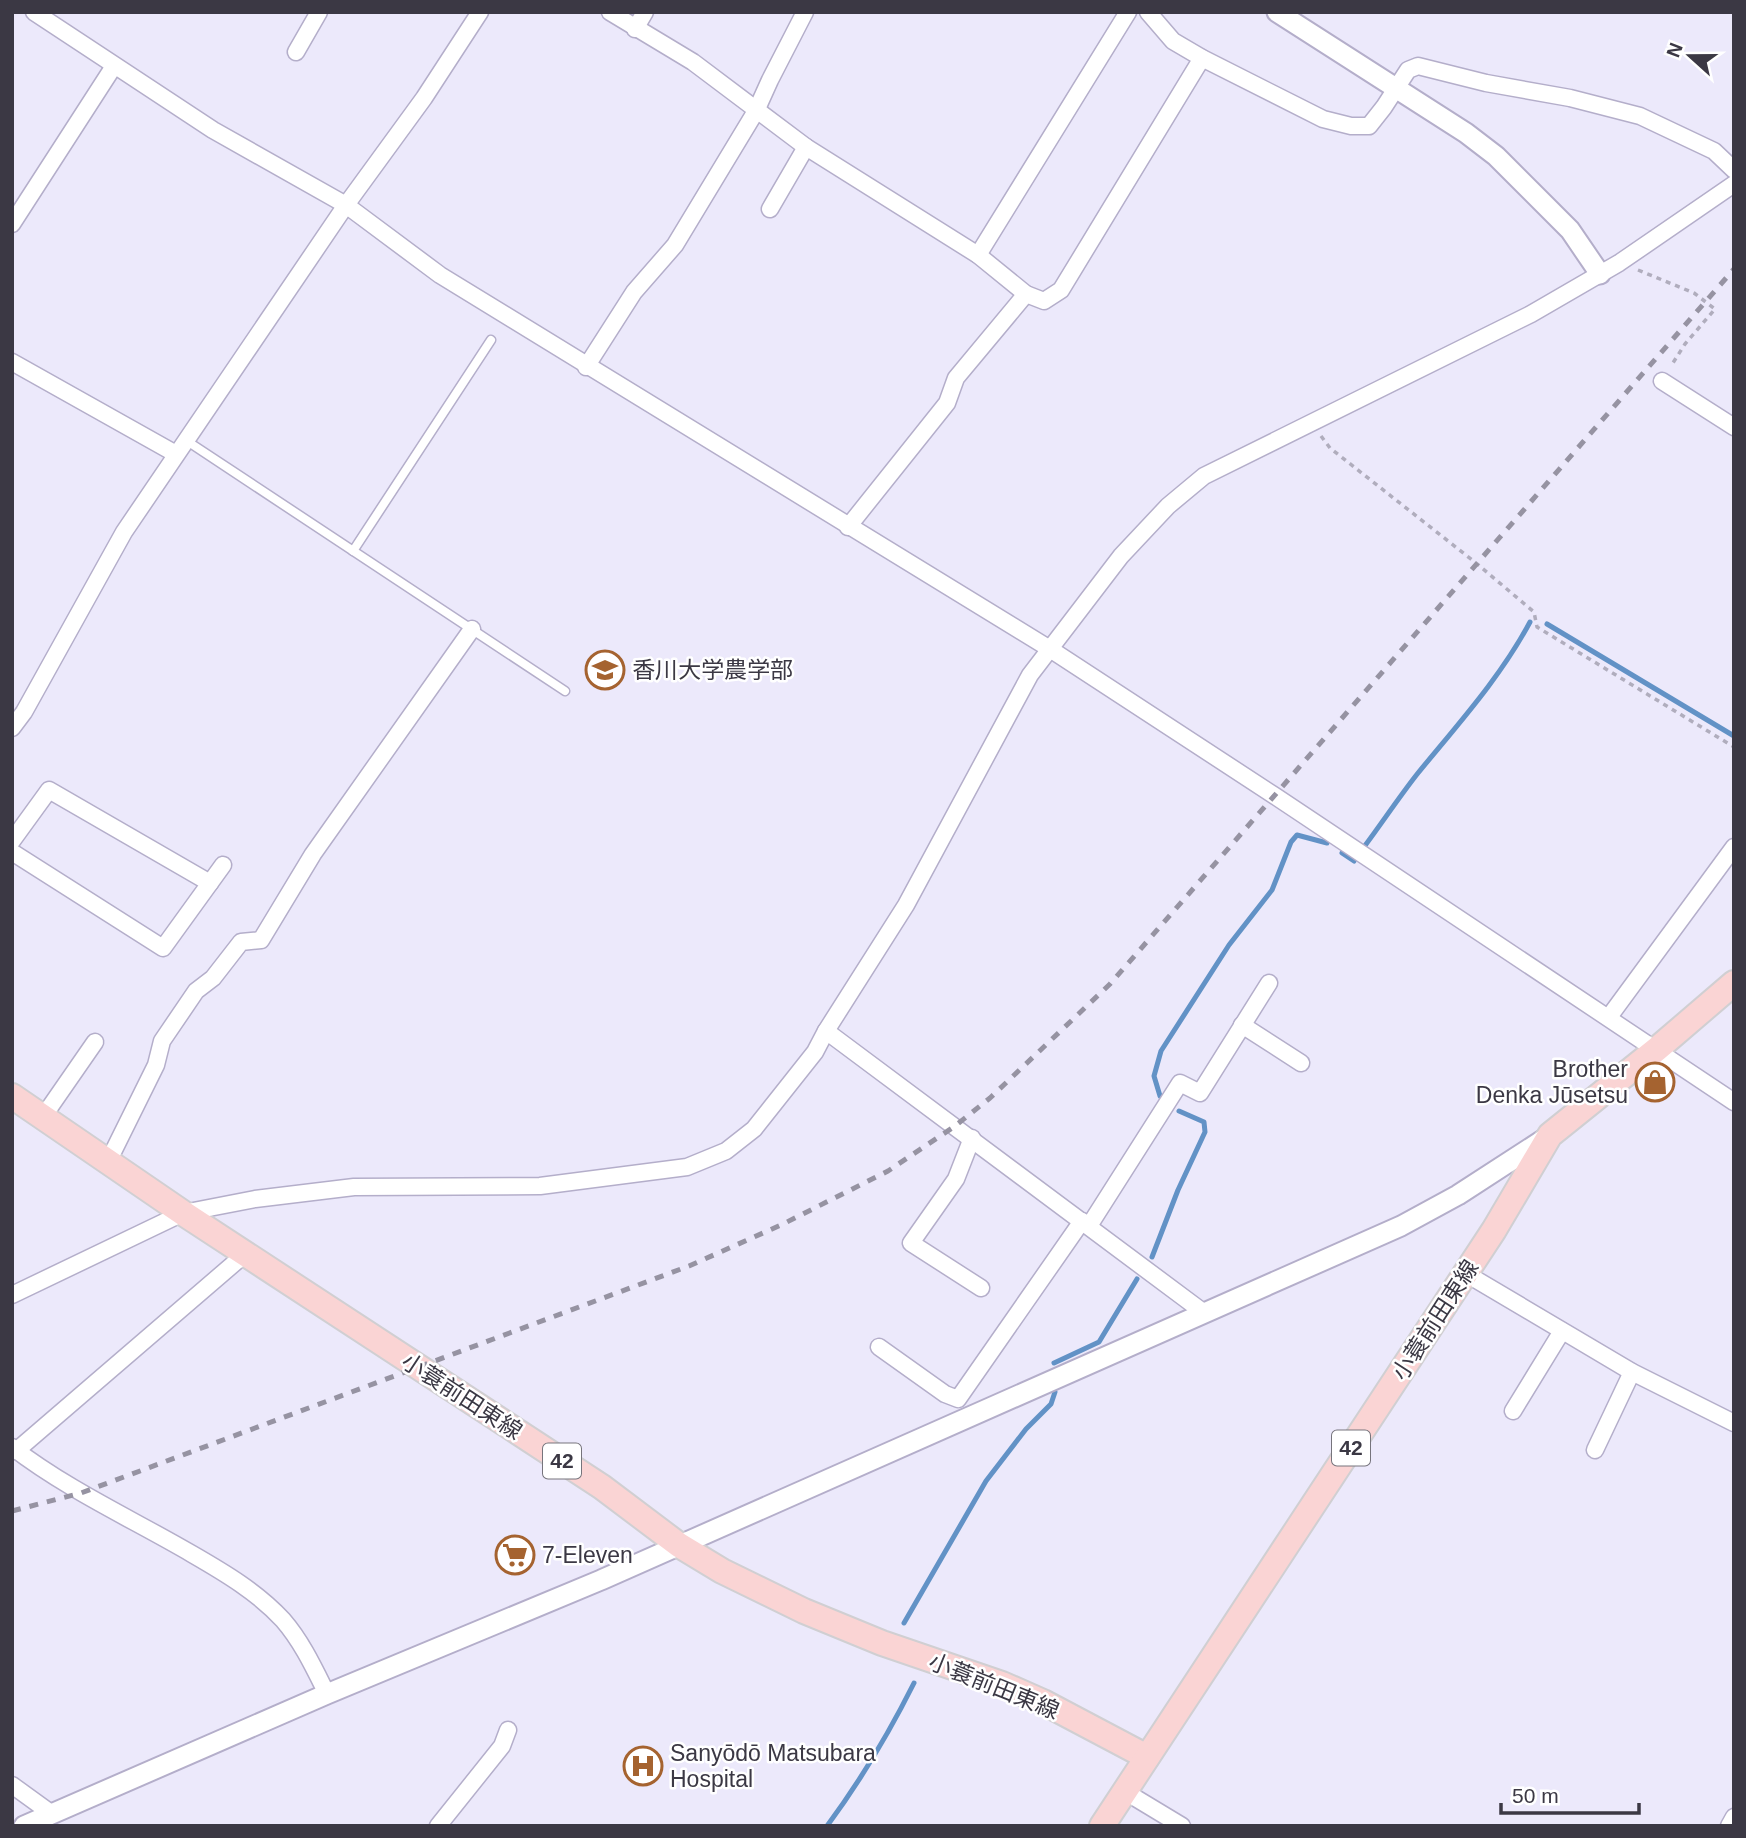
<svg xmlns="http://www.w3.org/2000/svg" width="1746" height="1838" font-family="Arial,'Noto Sans JP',sans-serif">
	<rect width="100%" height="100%" fill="#ece9fb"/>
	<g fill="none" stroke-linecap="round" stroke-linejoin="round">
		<g stroke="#6292c6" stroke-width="5">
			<path d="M1547,624L1734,736"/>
			<path d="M1364,847C1382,823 1399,797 1418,773C1458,724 1500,678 1530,622"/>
			<path d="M1342,853L1354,861"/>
			<path d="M1160,1096L1154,1076L1161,1051L1229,945L1272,890L1291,842L1297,835L1327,843"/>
			<path d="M1152,1257L1178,1190L1205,1132L1204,1122L1179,1111"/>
			<path d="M1054,1363L1099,1342L1137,1279"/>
			<path d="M904,1623L986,1481L1026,1429L1051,1404L1055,1392"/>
			<path d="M827,1826C861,1780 889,1733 914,1683"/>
		</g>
		<defs>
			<g id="service">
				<path d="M187,441L565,691"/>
				<path d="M353,551L491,340"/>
			</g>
			<g id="minor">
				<path d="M34,12L213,130L346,205L440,275L1050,649L1275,796L1734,1102"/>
				<path d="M610,12L693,62L806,147L978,255L1026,294L1044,301L1061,290L1202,58"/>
				<path d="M1148,12L1173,41L1202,58L1323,119L1351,126H1369L1384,107L1408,70L1418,66L1486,83L1570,98L1640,116L1714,151L1734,170"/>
				<path d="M635,29L645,12"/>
				<path d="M296,52L319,12"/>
				<path d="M770,209L806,147"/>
				<path d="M12,224L114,66"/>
				<path d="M978,255L1128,12"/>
				<path d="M12,362L176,454"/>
				<path d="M586,367L634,292L675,245L756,111L770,80L805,12"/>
				<path d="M1662,381L1734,427"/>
				<path d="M848,527L947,403L956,378L1026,294"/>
				<path d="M12,728L24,712L124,532L346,205L424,98L480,12"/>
				<path d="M12,841L49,790L210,883"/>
				<path d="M12,852L163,948L223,865"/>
				<path d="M1609,1017L1734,847"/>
				<path d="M1242,1025L1301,1063"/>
				<path d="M826,1031L1203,1312"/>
				<path d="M43,1117L95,1042"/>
				<path d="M972,1138L956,1179L911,1243L981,1288"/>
				<path d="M108,1162L156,1065L162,1041L196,991L213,978L241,942L261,940L313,854L472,629"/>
				<path d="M1089,1226L1180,1083L1200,1093L1269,983"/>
				<path d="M1465,1273L1632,1372L1734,1423"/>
				<path d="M12,1295L183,1213L255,1199L354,1187L540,1186L687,1167L726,1151L754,1129L815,1052L826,1031L906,905L1030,675L1121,556L1168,506L1204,476L1531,314L1619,263L1734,184"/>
				<path d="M879,1347L945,1394L958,1399L1082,1221"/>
				<path d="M1513,1411L1562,1331"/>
				<path d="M12,1447C68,1490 132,1519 192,1554C225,1573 257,1592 283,1620C302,1642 314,1668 327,1694"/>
				<path d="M1595,1450L1632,1372"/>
				<path d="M16,1451L245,1254"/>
				<path d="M12,1785L52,1814"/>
				<path d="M1124,1791L1182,1826"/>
				<path d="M438,1826L502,1746L508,1730"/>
				<path d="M1729,1826L1734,1817"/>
			</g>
			<g id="tertiary">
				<path d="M1277,12L1466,133L1496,156L1570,230L1600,274"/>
				<path d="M24,1826L327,1694L601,1580L1401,1226L1458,1195L1549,1136"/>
			</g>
			<g id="primary">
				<path d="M12,1096L183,1213L602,1487L679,1545L722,1571L804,1611L882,1643L1002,1684L1043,1702L1147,1757"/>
				<path d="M1102,1826L1494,1230L1550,1135L1657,1049L1734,983"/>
			</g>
		</defs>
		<use href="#service" stroke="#b4aeca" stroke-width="11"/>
		<use href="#minor" stroke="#b4aeca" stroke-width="19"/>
		<use href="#tertiary" stroke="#b4aeca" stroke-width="23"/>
		<use href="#primary" stroke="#d0cfd2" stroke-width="28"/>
		<g stroke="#b0adbd" stroke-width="3.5" stroke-dasharray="5 5" stroke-linecap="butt">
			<path d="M1638,270L1694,293L1715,309L1685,344L1671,366"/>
			<path d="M1321,436L1330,448L1476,563L1534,612L1537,627L1734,747"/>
		</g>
		<use href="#service" stroke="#fff" stroke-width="8"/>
		<use href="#minor" stroke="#fff" stroke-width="16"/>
		<use href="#tertiary" stroke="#fff" stroke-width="19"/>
		<use href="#primary" stroke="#fad4d4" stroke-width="24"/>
		<path stroke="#9693a2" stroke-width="5" stroke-dasharray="9 9" stroke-linecap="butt" d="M12,1511L81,1493L689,1266L781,1225L888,1171L955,1126L990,1098L1110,984L1734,269"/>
	</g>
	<defs>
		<symbol id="university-ring" viewBox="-11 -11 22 22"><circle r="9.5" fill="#fff" stroke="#a56330" stroke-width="1.5"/><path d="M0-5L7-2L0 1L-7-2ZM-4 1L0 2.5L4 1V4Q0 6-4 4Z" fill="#a56330"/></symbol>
		<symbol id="shop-ring" viewBox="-11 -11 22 22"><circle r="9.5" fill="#fff" stroke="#a56330" stroke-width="1.5"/><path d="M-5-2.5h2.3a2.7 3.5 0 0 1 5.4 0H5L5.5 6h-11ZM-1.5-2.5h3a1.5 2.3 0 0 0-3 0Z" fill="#a56330"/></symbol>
		<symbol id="supermarket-ring" viewBox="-11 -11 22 22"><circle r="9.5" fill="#fff" stroke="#a56330" stroke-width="1.5"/><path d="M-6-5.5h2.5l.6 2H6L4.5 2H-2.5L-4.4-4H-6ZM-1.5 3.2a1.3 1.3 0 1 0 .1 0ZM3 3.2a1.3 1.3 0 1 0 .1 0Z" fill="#a56330"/></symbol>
		<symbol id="hospital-ring" viewBox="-11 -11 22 22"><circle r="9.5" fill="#fff" stroke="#a56330" stroke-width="1.5"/><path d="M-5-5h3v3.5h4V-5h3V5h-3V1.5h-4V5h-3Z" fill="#a56330"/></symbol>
	</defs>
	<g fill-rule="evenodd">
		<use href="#university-ring" x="583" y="648" width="44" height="44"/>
		<use href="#shop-ring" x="1633" y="1060" width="44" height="44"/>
		<use href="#supermarket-ring" x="493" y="1533" width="44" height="44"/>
		<use href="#hospital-ring" x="621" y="1744" width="44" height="44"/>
	</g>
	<g text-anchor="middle" stroke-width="5" stroke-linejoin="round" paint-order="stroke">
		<g fill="#fff" stroke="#76747c" stroke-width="2">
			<rect x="1332" y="1430.5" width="38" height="35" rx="5"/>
			<rect x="543" y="1443.5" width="38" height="35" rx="5"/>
		</g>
		<g font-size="21" font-weight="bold" fill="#3b3844">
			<text x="1351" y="1455">42</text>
			<text x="562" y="1468">42</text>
		</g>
		<g font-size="23" fill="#3b3844" stroke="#fff" text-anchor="start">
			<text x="632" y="678">香川大学農学部</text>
			<text x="1628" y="1077" text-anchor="end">Brother<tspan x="1628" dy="26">Denka Jūsetsu</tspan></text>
			<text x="542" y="1563">7-Eleven</text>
			<text x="670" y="1761">Sanyōdō Matsubara<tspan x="670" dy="26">Hospital</tspan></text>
		</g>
		<g font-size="23" fill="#3b3844" stroke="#fff">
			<text transform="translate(1435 1320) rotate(-57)" y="8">小蓑前田東線</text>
			<text transform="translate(462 1396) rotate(33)" y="8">小蓑前田東線</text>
			<text transform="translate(994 1686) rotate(22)" y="8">小蓑前田東線</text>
		</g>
	</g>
	<rect width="1746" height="1838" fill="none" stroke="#3b3844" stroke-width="28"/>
	<g transform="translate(1690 56) rotate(291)" stroke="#ffffff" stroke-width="5" paint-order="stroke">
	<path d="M0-5L12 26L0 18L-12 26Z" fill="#3b3844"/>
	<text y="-10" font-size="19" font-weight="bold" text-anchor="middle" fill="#3b3844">N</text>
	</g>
	<path d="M1501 1803v10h138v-10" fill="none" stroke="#3b3844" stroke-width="3.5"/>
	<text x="1512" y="1803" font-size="21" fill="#3b3844" stroke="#ffffff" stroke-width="5" paint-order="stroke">50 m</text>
</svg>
